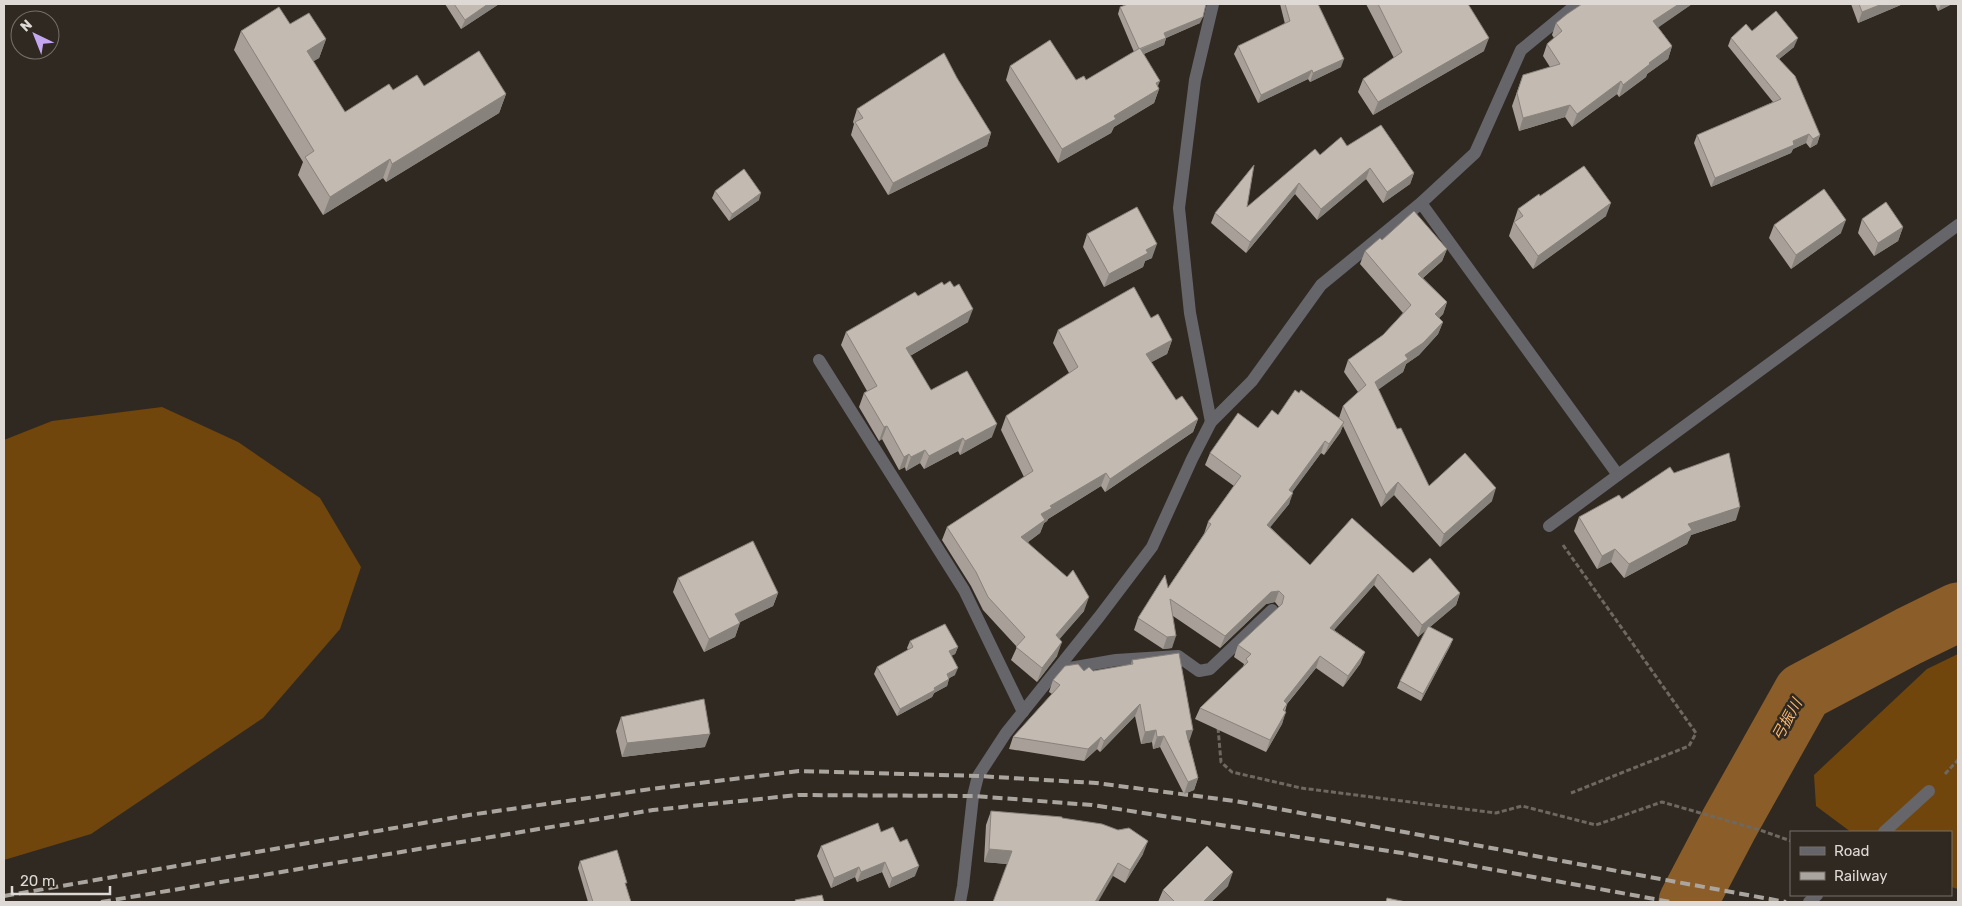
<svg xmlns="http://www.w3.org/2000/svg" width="1962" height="906" font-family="Rubik,'Noto Sans JP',sans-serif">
	<rect width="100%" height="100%" fill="#302922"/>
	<g fill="#71460c">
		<path d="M162,407L238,442L320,498L361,567L340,629L263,718L91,834L4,860V440L52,421Z"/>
		<path d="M1958,654V889L1951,887V832H1851L1816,806L1814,775L1927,669Z"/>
	</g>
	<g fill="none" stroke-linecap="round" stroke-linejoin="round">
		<path stroke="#8b5e29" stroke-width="59" d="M1688,902L1729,824L1803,692L1909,636L1958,612"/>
		<g stroke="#6e6861" stroke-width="3" stroke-dasharray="5 2.5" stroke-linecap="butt">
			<path d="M1563,545L1696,733L1689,746L1571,793"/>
			<path d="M1218,728L1221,762L1232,772L1301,788L1496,813L1522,806L1596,825L1662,802L1760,830L1791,841"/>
			<path d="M1945,774L1958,760"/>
		</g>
		<g stroke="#666569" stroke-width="12">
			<path d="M1421,203L1618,475L1958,225"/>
			<path d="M819,360L964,590L1023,712"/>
			<path d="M1211,422L1190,313L1179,208L1195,80L1213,4"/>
			<path d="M1549,526L1618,475"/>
			<path d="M1064,669L1116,660L1178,656L1199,671L1210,669L1272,610"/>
			<path d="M1884,832L1929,791"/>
			<path d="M960,902L963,886L973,796L978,776L1006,733L1099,617L1152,547L1192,459L1211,422L1252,381L1321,285L1421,203L1475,153L1521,50L1577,4"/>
			<path d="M1809,902L1817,895"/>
		</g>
		<g stroke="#aba5a0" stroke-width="4" stroke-dasharray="10 5" stroke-linecap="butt">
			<path d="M4,896L469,815L651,789L799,771L978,776L1096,783L1235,801L1786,902"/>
			<path d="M101,902L653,810L798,795L973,796L1092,805L1402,853L1671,902"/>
		</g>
	</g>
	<g fill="#a8a098">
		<path d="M445,4H499L461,29Z"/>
		<path d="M1280,4H1318L1341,67L1310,82L1308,79L1258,103L1234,54L1238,46L1285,24Z"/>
		<path d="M1366,4H1468L1484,51L1373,115L1358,92L1363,79L1394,58Z"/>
		<path d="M1582,4H1692L1658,27L1672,46L1668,59L1647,74L1646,77L1619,97L1617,94L1572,127L1565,117L1519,131L1512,106L1523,75L1550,67L1543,56L1547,44L1554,38L1552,35L1556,23Z"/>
		<path d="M1851,4H1903L1858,23Z"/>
		<path d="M1935,4H1952L1938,11Z"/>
		<path d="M1120,7L1200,23L1166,38L1164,45L1144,54L1159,89L1154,103L1114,127L1111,133L1058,163L1006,80L1010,66L1076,80H1086L1134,52L1118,14Z"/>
		<path d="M241,31L326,39L319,58L313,61L345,112L393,90L424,86L506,94L499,113L386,182L383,178L323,215L298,175L303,162L234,50Z"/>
		<path d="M1752,31L1794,47L1779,59L1820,135L1817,144L1810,148L1806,143L1793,149L1791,153L1711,187L1694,143L1697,135L1773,102L1728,46L1731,38Z"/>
		<path d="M957,78L991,133L987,146L888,195L851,135L854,124L853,122L857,109Z"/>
		<path d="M1347,146L1414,173L1410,184L1383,203L1366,179L1317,220L1295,194L1246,253L1211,223L1215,213L1247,207L1320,155Z"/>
		<path d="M715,191L759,200L729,221L712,198Z"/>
		<path d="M1540,196L1606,216L1533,269L1509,236L1518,209Z"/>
		<path d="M1862,219L1903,227L1898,241L1874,256L1858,233Z"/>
		<path d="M1774,225L1841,233L1791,269L1769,238Z"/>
		<path d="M1087,234L1152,258L1145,261L1143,267L1104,287L1083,247Z"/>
		<path d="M1382,240L1447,249L1442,261L1423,278L1447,302L1443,314L1439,318L1443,322L1438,334L1419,355L1406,364L1403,372L1378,389L1397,429L1429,486L1492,501L1440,547L1394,495L1381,507L1343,426L1340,433L1324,455L1321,453L1292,492L1289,504L1270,527L1310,565L1413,573L1460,593L1456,605L1430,627L1453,639L1450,646L1421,701L1397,688L1400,681L1426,630L1418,637L1374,585L1334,630L1365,652L1360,664L1343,687L1316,668L1287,704L1282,724L1266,752L1195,719L1200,708L1243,667L1244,664L1234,657L1238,645L1279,607L1275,602L1266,604L1220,648L1173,616L1172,648L1163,649L1134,630L1138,618L1168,588L1204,534L1208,522L1234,486L1205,465L1210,453L1258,428L1278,415L1299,393L1339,418L1343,406L1358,392L1344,372L1348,360L1383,335L1403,313L1360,264L1365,251Z"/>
		<path d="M918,296L968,322L910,356L931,390L992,437L960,455L958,451L924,469L920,463L906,471L905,467L899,470L882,439L879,441L859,407L864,393L867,391L841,345L846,332Z"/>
		<path d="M1151,318L1172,340L1167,354L1151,362L1176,400L1198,419L1193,432L1105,492L1101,486L1048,519L1047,521L1044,523L1040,533L1028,542L1084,611L1059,639L1057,656L1037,682L1011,660L1017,647L983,610L971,586L942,540L947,527L1024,477L1001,430L1006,416L1069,373L1053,343L1058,330Z"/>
		<path d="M1674,473L1736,520L1691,535L1687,544L1624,578L1611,562L1597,569L1574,531L1579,517L1622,499Z"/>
		<path d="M678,578L778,593L773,606L740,622L735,637L704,652L673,592Z"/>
		<path d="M910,641L958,647L955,654L951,656L955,675L949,678L947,686L934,693L932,697L897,716L874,674L877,667L908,650L907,648Z"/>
		<path d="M1132,660L1189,742L1198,778L1194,790L1184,794L1160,747L1153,749L1152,742L1141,744L1135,716L1100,752L1097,749L1084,761L1009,749L1013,737L1052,694L1049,692L1053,680L1084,671H1093L1131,665Z"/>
		<path d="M621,717L705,747L622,757L616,731Z"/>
		<path d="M991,811L1062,818L1143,854L1125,883L1113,876L1007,864L984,862L986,825Z"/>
		<path d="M881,832L915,876L889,888L882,872L857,882L855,877L831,888L817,856L821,846Z"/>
		<path d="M580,861L626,886L631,902H588L578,868Z"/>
		<path d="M1228,886L1211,902H1158L1163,890Z"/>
	</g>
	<g fill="#88827c">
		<path d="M488,4H499L461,29L465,20Z"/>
		<path d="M1679,4H1692L1649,34L1653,21Z"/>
		<path d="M1882,4H1903L1858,23L1862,12Z"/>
		<path d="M1941,4H1952L1938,11Z"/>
		<path d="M1203,17L1200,23L1161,40L1164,33Z"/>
		<path d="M1166,38L1164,45L1136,57L1139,50Z"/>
		<path d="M1489,38L1484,51L1373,115L1378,102Z"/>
		<path d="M1798,38L1794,47L1773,64L1776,56Z"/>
		<path d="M326,39L319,58L300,70L307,51Z"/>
		<path d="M1672,46L1668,59L1647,74L1646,77L1619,97L1623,85L1649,63Z"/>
		<path d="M1344,59L1341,67L1310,82L1313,73Z"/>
		<path d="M1312,70L1308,79L1258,103L1261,95Z"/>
		<path d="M1160,81L1156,91L1159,89L1154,103L1114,127L1111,133L1058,163L1062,149L1114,116L1156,83Z"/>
		<path d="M1621,81L1617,94L1572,127L1577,114Z"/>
		<path d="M506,94L499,113L386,182L392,164Z"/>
		<path d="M1570,105L1565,117L1519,131L1523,118Z"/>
		<path d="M991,133L987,146L888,195L893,183Z"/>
		<path d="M1809,134L1806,143L1793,149L1791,153L1711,187L1715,178Z"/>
		<path d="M1820,135L1817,144L1810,148L1813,139Z"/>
		<path d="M390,159L383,178L323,215L330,197Z"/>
		<path d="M1370,168L1366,179L1317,220L1321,209Z"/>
		<path d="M1414,173L1410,184L1383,203L1387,192Z"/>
		<path d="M1299,183L1295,194L1246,253L1250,242Z"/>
		<path d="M761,193L759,200L729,221L732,214Z"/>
		<path d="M1611,203L1606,216L1533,269L1538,256Z"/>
		<path d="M1846,220L1841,233L1791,269L1796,255Z"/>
		<path d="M1903,227L1898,241L1874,256L1878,243Z"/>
		<path d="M1157,244L1152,258L1145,261L1143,267L1104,287L1109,274L1146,250Z"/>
		<path d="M1447,249L1442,261L1413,286L1418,274Z"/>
		<path d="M1447,302L1443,314L1430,327L1435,314Z"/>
		<path d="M973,309L968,322L901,361L906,348Z"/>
		<path d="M1443,322L1438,334L1419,355L1406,364L1403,372L1371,395L1375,382Z"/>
		<path d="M1172,340L1167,354L1141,368L1146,354Z"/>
		<path d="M1198,419L1193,432L1105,492L1110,479Z"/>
		<path d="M1344,422L1340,433L1324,455L1329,444Z"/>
		<path d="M997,424L992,437L960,455L965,441Z"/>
		<path d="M887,426L882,439L879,441L884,427Z"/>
		<path d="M963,438L958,451L924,469L929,456Z"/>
		<path d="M1325,441L1321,453L1285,502L1289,490Z"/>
		<path d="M925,450L920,463L906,471L911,457Z"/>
		<path d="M909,454L905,467L899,470L904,457Z"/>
		<path d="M1106,473L1101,486L1048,519L1047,521L1044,523L1040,533L1016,551L1021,537L1041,514L1050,506Z"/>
		<path d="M1398,482L1394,495L1381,507L1386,495Z"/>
		<path d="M1496,488L1492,501L1440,547L1444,534Z"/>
		<path d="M1293,493L1289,504L1263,536L1267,525Z"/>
		<path d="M1740,507L1736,520L1691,535L1687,544L1624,578L1629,564L1688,524Z"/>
		<path d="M1615,549L1611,562L1597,569L1602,556Z"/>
		<path d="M1378,574L1374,585L1326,639L1330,628Z"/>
		<path d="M1279,591L1275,602L1266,604L1220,648L1225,636L1271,592Z"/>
		<path d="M778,593L773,606L730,627L735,614Z"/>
		<path d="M1460,593L1456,605L1418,637L1422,625Z"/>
		<path d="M1089,597L1084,611L1051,649L1056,635Z"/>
		<path d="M740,623L735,637L704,652L709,639Z"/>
		<path d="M1176,636L1172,648L1163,649L1167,637Z"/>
		<path d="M1453,639L1450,646L1421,701L1423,694Z"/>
		<path d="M1062,642L1057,656L1037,682L1042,668Z"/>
		<path d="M958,647L955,654L946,658L949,651Z"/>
		<path d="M1365,652L1360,664L1343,687L1348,676Z"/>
		<path d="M1320,656L1316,668L1280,712L1284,701Z"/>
		<path d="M958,668L955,675L944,681L947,674Z"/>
		<path d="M949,679L947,686L934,693L932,697L897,716L900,709Z"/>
		<path d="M1140,704L1135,716L1100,752L1104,741Z"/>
		<path d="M1286,712L1282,724L1266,752L1270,740Z"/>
		<path d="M1156,730L1152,742L1141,744L1145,732Z"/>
		<path d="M1193,730L1189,742L1186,731Z"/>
		<path d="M710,734L705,747L622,757L627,743Z"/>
		<path d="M1164,736L1160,747L1153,749L1157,737Z"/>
		<path d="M1101,737L1097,749L1084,761L1088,749Z"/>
		<path d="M1198,778L1194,790L1184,794L1188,782Z"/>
		<path d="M1148,841L1143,854L1125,883L1130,870Z"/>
		<path d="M989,849L1012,851L1007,864L984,862Z"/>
		<path d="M885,862L882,872L857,882L861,872Z"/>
		<path d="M1118,863L1113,876L1098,902H1095Z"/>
		<path d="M919,866L915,876L889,888L892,878Z"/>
		<path d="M859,867L855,877L831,888L834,878Z"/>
		<path d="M1233,872L1228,886L1211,902H1203Z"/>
	</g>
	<g fill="#c3bab1" stroke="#88827c">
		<path d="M454,4H488L465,20Z"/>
		<path d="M1128,4H1206L1203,17L1164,33L1166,38L1139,49L1120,7Z"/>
		<path d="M1285,4H1318L1344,59L1313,73L1312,70L1261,95L1238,46L1290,21Z"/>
		<path d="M1378,4H1468L1489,38L1378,102L1363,79L1402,52Z"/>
		<path d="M1582,4H1679L1653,21L1672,46L1649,63L1650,64L1623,85L1621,81L1577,114L1570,105L1523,118L1517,93L1523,75L1560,64L1547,44L1562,31L1556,23L1567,14Z"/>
		<path d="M1859,4H1882L1862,12Z"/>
		<path d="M279,7L290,24L309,13L326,39L307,51L345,112L389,84L393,90L417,75L424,86L479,51L506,94L392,164L390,159L330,197L305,157L314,151L241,31Z"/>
		<path d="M1776,11L1798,38L1776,56L1795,76L1820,135L1813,139L1809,134L1793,141L1794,145L1715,178L1697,135L1781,99L1731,38L1746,24L1752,31Z"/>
		<path d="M1050,40L1076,80L1084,76L1086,80L1140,48L1160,81L1156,83L1159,89L1114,116L1116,119L1062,149L1010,66Z"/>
		<path d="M944,53L957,78L991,133L893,183L855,122L863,118L857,109Z"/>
		<path d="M1381,125L1414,173L1387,192L1370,168L1321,209L1299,183L1250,242L1215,213L1254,165L1247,207L1315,149L1320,155L1341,137L1347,146Z"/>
		<path d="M1584,166L1611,203L1538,256L1514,222L1523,216L1518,209L1539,194L1540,196Z"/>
		<path d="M744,169L761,193L732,214L715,191Z"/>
		<path d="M1824,189L1846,220L1796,255L1774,225Z"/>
		<path d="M1886,202L1903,227L1878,243L1862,219Z"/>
		<path d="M1137,207L1157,244L1146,250L1148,253L1109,274L1087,234Z"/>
		<path d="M1414,211L1447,249L1418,274L1447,302L1435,314L1443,322L1423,343L1405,355L1408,359L1375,382L1397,429L1401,428L1429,486L1465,453L1496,488L1444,534L1398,482L1386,495L1343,406L1366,385L1348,360L1383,335L1411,305L1365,251L1380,238L1382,240Z"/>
		<path d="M950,281L954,287L959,284L973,309L906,348L931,390L967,371L997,424L965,441L963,438L929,456L925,450L911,457L909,454L904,457L887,426L884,427L864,393L877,386L846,332L915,292L918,296L942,282L944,285Z"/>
		<path d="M1134,287L1151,318L1158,314L1172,340L1146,354L1176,400L1182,396L1198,419L1110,479L1106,473L1050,506L1052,508L1041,514L1045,520L1021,537L1067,577L1073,570L1089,597L1056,635L1062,642L1042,668L1016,647L1025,637L988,597L976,572L947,527L1033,471L1006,416L1078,367L1058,330Z"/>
		<path d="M1295,390L1299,393L1301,390L1344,422L1329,444L1325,441L1289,490L1293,493L1267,525L1310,565L1352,518L1413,573L1430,558L1460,593L1422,625L1378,574L1330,628L1365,652L1348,676L1320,656L1284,701L1287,704L1283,710L1286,712L1270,740L1200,708L1248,662L1246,659L1251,654L1238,645L1282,604L1284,596L1279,591L1271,592L1225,636L1170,599L1176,636L1167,637L1138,618L1165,575L1168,588L1211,524L1208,522L1241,476L1210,453L1238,413L1258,428L1272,410L1278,415Z"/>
		<path d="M1729,453L1740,507L1688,524L1692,530L1629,564L1615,549L1602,556L1579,517L1619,495L1622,499L1670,467L1674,473Z"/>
		<path d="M753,541L778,593L735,614L740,623L709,639L678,578Z"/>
		<path d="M945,624L958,647L949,651L958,668L947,674L949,679L934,688L935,690L900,709L877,667L913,647L910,641Z"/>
		<path d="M1428,626L1453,639L1423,694L1400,681Z"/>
		<path d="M1179,653L1193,730L1186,731L1198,778L1188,782L1164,736L1157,737L1156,730L1145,732L1140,704L1104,741L1101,737L1088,749L1013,737L1060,685L1053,680L1065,666L1078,664L1084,671L1089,667L1093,671L1133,664L1132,660Z"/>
		<path d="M704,699L710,734L627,743L621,717Z"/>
		<path d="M991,811L1062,817V818L1102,824L1118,830L1129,828L1148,841L1130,870L1118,863L1095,902H993L1012,851L989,849Z"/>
		<path d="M878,823L881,832L893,827L900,842L907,839L919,866L892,878L885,862L861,872L859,867L834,878L821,846Z"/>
		<path d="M1207,846L1233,872L1203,902H1175L1163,890Z"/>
		<path d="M617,850L627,883H625L631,902H593L580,861Z"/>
		<path d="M822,895L824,902H796L795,900Z"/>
		<path d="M1387,898L1406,902H1386Z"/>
	</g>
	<g text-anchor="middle" stroke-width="5" stroke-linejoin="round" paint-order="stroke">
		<g font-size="15" font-style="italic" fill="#fab66c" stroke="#302922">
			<text transform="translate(1787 720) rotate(-61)" y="5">弓振川</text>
		</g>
	</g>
	<rect width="1962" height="906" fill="none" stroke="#ded9d4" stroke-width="10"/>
	<rect x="1790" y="831" width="162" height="65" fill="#302922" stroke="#766f69"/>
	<rect x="1800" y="847" width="25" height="8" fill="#666569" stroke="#766f69"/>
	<text x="1834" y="856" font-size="15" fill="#ded9d4">Road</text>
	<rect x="1800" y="872" width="25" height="8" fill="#aba5a0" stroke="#766f69"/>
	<text x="1834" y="881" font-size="15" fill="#ded9d4">Railway</text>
	<g transform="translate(35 35) rotate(317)"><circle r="24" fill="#302922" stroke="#766f69"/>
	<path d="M0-4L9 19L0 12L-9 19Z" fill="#c4a7f1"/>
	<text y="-8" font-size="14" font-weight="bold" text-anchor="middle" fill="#ded9d4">N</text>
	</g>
	<path d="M12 886v8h98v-8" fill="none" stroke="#ded9d4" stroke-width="2.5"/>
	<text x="20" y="886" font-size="15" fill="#ded9d4" stroke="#302922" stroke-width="4" paint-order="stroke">20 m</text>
</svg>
